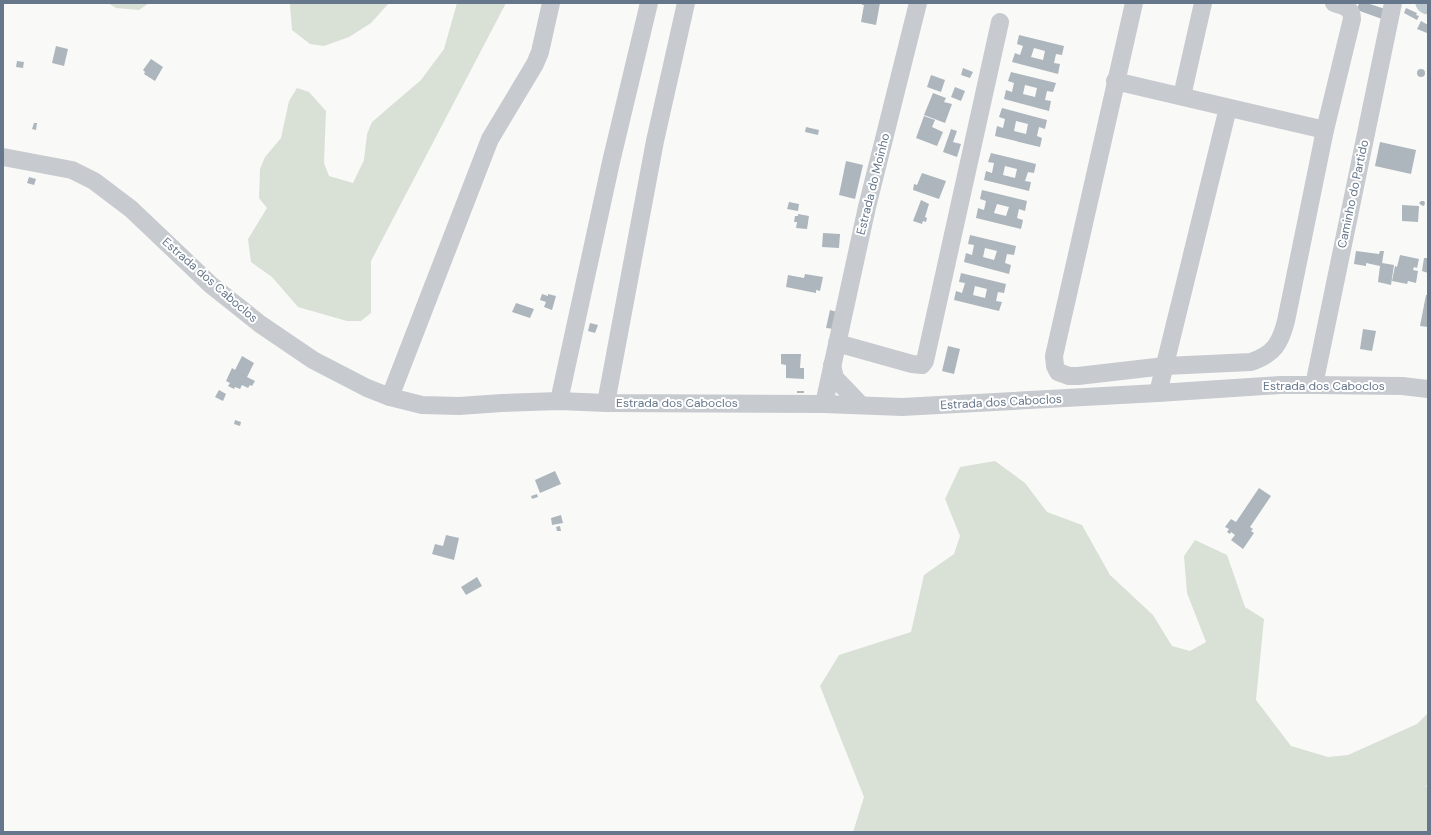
<svg xmlns="http://www.w3.org/2000/svg" width="1431" height="835" font-family="'DM Sans',sans-serif">
	<rect width="100%" height="100%" fill="#f9faf7"/>
	<g fill="#d9e0d6">
		<path d="M108,3H149L139,10L116,8Z"/>
		<path d="M289,3H389L371,23L349,37L324,46L310,44L292,30L290,5Z"/>
		<path d="M457,3H506L371,261V313L361,321H347L298,307L272,277L251,262L248,239L267,208L259,198L260,169L265,157L281,138L289,101L297,88L309,92L326,111L324,163L329,176L353,183L364,160L367,134L372,122L421,80L444,49Z"/>
		<path d="M995,461L1025,483L1047,512L1082,525L1110,575L1153,615L1172,646L1190,651L1206,642L1187,593L1184,556L1195,540L1227,555L1245,607L1264,619L1256,700L1291,746L1328,757L1348,755L1417,724L1428,713V784L1426,786L1428,789V832H853L864,797L820,686L839,655L911,632L924,575L954,554L960,536L945,499L960,467Z"/>
	</g>
	<g fill="none" stroke-linecap="round" stroke-linejoin="round">
		<path stroke="#bfcad0" stroke-width="21" d="M1426,3L1428,4"/>
	</g>
	<g fill="#adb5bd" fill-rule="evenodd">
		<path d="M862,3H880L876,25L861,22L864,5H862Z"/>
		<path d="M1359,3H1367L1385,9L1382,19L1357,10Z"/>
		<path d="M1406,8L1417,13L1416,15L1419,16L1417,20L1404,13Z"/>
		<path d="M1421,21L1428,25L1427,33L1417,29Z"/>
		<path d="M1019,35L1064,46L1062,55L1056,54L1054,63L1060,64L1058,74L1012,62L1015,53L1020,55L1023,46L1017,44ZM1034,48L1045,51L1043,60L1031,57Z"/>
		<path d="M56,46L68,49L64,66L52,63Z"/>
		<path d="M151,59L163,67L155,81L144,74L145,72L143,70Z"/>
		<path d="M17,61L24,62L23,68L16,67Z"/>
		<path d="M963,68L973,72L970,78L961,75Z"/>
		<circle cx="1421" cy="73" r="4"/>
		<path d="M1011,72L1056,83L1053,92L1047,91L1045,100L1051,101L1049,111L1004,99L1006,90L1012,92L1014,83L1008,81ZM1025,85L1037,88L1035,97L1023,94Z"/>
		<path d="M931,75L945,80L941,92L927,87Z"/>
		<path d="M955,87L965,91L961,101L951,97Z"/>
		<path d="M933,93L946,98L944,102L952,104L945,123L924,115Z"/>
		<path d="M1002,108L1047,120L1045,129L1039,127L1037,136L1042,138L1040,147L995,136L997,126L1003,128L1005,119L999,117ZM1016,121L1028,124L1026,134L1014,131Z"/>
		<path d="M924,116L935,120L932,127L943,132L937,146L916,138Z"/>
		<path d="M34,123H37L36,130L32,129Z"/>
		<path d="M806,127L819,130L818,135L805,132Z"/>
		<path d="M951,129L957,131L953,142L961,144L957,157L943,152Z"/>
		<path d="M1380,142L1416,150L1411,174L1375,166Z"/>
		<path d="M991,153L1036,164L1034,173L1028,172L1025,181L1031,182L1029,191L984,180L986,171L992,173L994,163L988,162ZM1005,166L1017,169L1015,178L1003,175Z"/>
		<path d="M846,161L863,165L855,199L839,195Z"/>
		<path d="M922,173L946,181L939,199L913,190L914,184L917,185Z"/>
		<path d="M29,177L36,179L34,185L27,183Z"/>
		<path d="M982,190L1027,201L1025,211L1019,209L1017,218L1023,220L1021,229L976,218L978,208L984,210L986,201L980,199ZM997,204L1009,207L1006,216L994,213Z"/>
		<path d="M921,200L929,204L925,217L927,218L926,222L923,221L922,224L913,221Z"/>
		<path d="M1421,201H1424L1425,203L1424,206L1421,205L1419,203Z"/>
		<path d="M789,202L799,204L798,211L787,209Z"/>
		<path d="M1402,205L1419,206L1418,222L1402,221Z"/>
		<path d="M798,214L809,216L807,229L796,228L797,222H794L795,216H798Z"/>
		<path d="M823,233L840,234L839,248L822,247Z"/>
		<path d="M970,235L1016,246L1014,255L1007,254L1005,263L1011,265L1009,274L964,262L966,253L972,255L974,245L968,244ZM985,248L997,251L994,260L983,257Z"/>
		<path d="M1356,251L1379,254L1380,251H1384L1382,263L1394,265L1391,285L1378,282L1380,266L1366,263V266L1354,264Z"/>
		<path d="M1400,255L1419,259L1417,268L1414,267L1413,270L1418,271L1416,283L1408,281L1407,284L1392,281L1395,266L1397,267Z"/>
		<path d="M1424,258H1428V273L1422,271Z"/>
		<path d="M961,273L1006,284L1004,293L998,292L996,301L1002,302L999,311L954,300L956,291L962,293L965,283L959,282ZM975,286L987,289L985,298L973,295Z"/>
		<path d="M805,274L823,277L820,291L816,290V293L786,287L788,275L804,278Z"/>
		<path d="M542,294L548,296V294L556,296L552,310L544,307L546,302L540,300Z"/>
		<path d="M1426,295H1428V327L1420,326Z"/>
		<path d="M516,303L534,309L530,318L512,312Z"/>
		<path d="M830,310L837,312L834,329L826,328Z"/>
		<path d="M590,323L598,325L595,333L588,331Z"/>
		<path d="M1363,329L1376,331L1372,351L1360,349Z"/>
		<path d="M948,346L960,349L954,374L942,371Z"/>
		<path d="M781,354H801L800,368H804V379L786,378V365L781,364Z"/>
		<path d="M242,356L254,363L247,377L255,381L252,386L250,385L248,388L242,385L240,389L235,387L234,389L228,386L230,383L226,381L232,368L235,370Z"/>
		<path d="M219,390L226,394L223,401L215,397Z"/>
		<rect x="797" y="391" width="7" height="2"/>
		<path d="M235,420L241,422L240,426L234,424Z"/>
		<path d="M555,471L561,484L540,493L535,480Z"/>
		<path d="M1259,488L1271,496L1250,527L1253,529L1251,531L1254,533L1243,549L1231,540L1235,535L1231,532L1230,534L1227,532L1229,529L1225,527L1231,519L1236,522Z"/>
		<path d="M537,494L538,497L532,499L531,496Z"/>
		<path d="M561,515L563,523L552,525L551,518Z"/>
		<path d="M560,526L561,531H557L556,527Z"/>
		<path d="M446,535L459,538L454,560L432,554L435,544L443,546Z"/>
		<path d="M477,577L482,586L466,595L461,587Z"/>
	</g>
	<g fill="none" stroke-linecap="round" stroke-linejoin="round">
		<g stroke="#c7cacf" stroke-width="18">
			<path d="M1134,3L1054,356L1055,366L1058,372L1069,376H1078L1165,366L1251,362C1274,354 1280,344 1286,321L1325,130L1352,19C1352,7 1343,6 1334,3"/>
			<path d="M1115,81L1325,130"/>
			<path d="M1182,96L1203,3"/>
			<path d="M3,157L72,170L94,181L131,209L211,285L260,324L313,360L367,388L390,397L422,405L459,406L502,403L559,401L606,403L824,404L902,407L1158,393L1280,385H1314L1402,386L1428,389"/>
			<path d="M837,343L912,364L922,365L925,361L1000,22"/>
			<path d="M832,365L835,378L858,402V405"/>
			<path d="M1314,385L1393,3"/>
			<path d="M1158,393L1228,108"/>
			<path d="M390,397L490,139L535,64L540,52L551,3"/>
			<path d="M559,401L611,162L649,3"/>
			<path d="M606,403L655,141L686,3"/>
			<path d="M824,404L867,207L918,3"/>
		</g>
	</g>
	<g text-anchor="middle" stroke-width="4" stroke-linejoin="round" paint-order="stroke">
		<g font-size="12" fill="#66778b" stroke="#fff">
			<text transform="translate(873 184) rotate(-76)" y="4">Estrada do Moinho</text>
			<text transform="translate(1353 194) rotate(-78)" y="4">Caminho do Partido</text>
			<text transform="translate(210 280) rotate(41)" y="4">Estrada dos Caboclos</text>
			<text x="1324" y="390">Estrada dos Caboclos</text>
			<text transform="translate(1001 402) rotate(-3)" y="4">Estrada dos Caboclos</text>
			<text x="677" y="407">Estrada dos Caboclos</text>
		</g>
	</g>
	<rect width="1431" height="835" fill="none" stroke="#66778b" stroke-width="8"/>
</svg>
